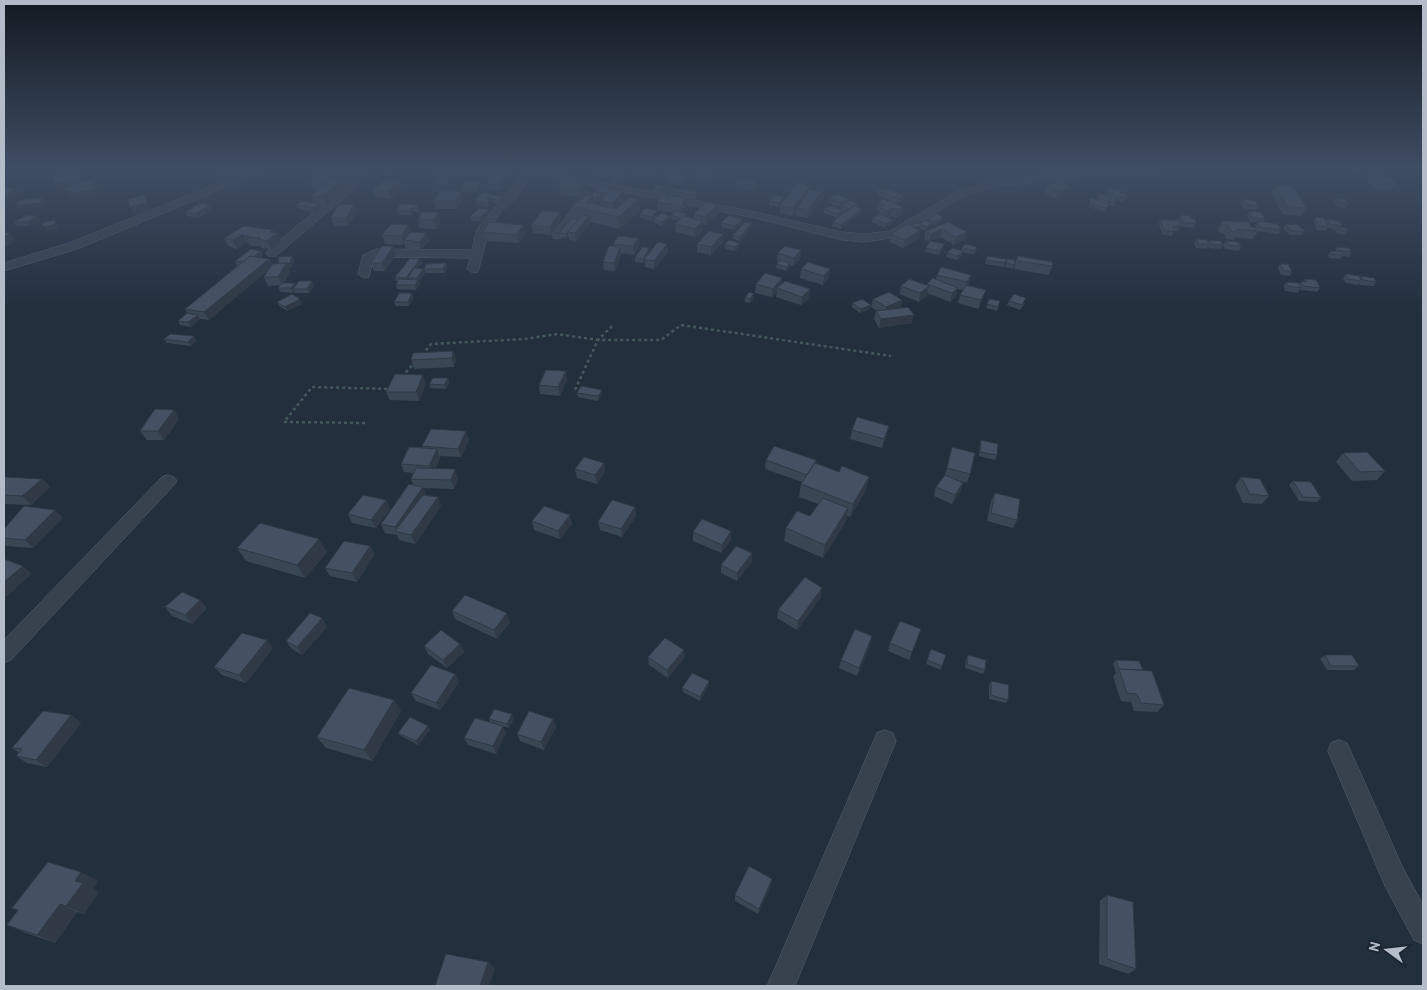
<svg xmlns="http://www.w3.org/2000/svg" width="1427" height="990" font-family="'PT Sans',sans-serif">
	<rect width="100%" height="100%" fill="#242f3e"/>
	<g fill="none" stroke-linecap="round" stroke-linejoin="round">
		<defs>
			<g id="minor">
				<path d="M255,169H270L77,249L4,271V263L69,243Z"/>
				<path d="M357,169H368L352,191L276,256H268L266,253L268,250L344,187Z"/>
				<path d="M513,169H536L755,212L842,232L864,234L890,231L954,193L995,180L1120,169H1167L1162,172L996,186L962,197L897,237L864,242L842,240L755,218L532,175L514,200L501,212L489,229L478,272L473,273L467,269L470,258L378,257L373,260L369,277L364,278L358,274L363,255L376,249L472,250L477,229L523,173Z"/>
				<path d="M588,192L594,195L562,238H554L552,235L554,232L584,193Z"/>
				<path d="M168,475L174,477L177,481L174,485L11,660L4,663V640L162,477Z"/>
				<path d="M885,730L893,733L896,741L795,986H767L877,733Z"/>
				<path d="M1339,740L1347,743L1403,868L1423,905V944L1414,940L1385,886L1328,751L1331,743Z"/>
			</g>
		</defs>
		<use href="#minor" stroke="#565f6c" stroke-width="1"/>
		<g stroke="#44595c" stroke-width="2.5" stroke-dasharray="3 3" stroke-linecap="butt">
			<path d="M612,326L598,340H661L681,325L891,356"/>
			<path d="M422,355L431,344L525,339L557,334L598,340L574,392"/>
			<path d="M402,377L414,363"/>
			<path d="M365,423L284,422L312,387L391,389"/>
		</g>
		<use href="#minor" fill="#38414e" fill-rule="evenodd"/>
	</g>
	<g fill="#3b4654" fill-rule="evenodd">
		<path d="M379,169H397L391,175L380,173Z"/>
		<path d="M452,169H494V170L511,169V170L507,176L502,190H489L488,182L489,176L454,178Z"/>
		<path d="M546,169H571L567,173Z"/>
		<path d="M590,169H623L620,171L616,170V171L602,180L591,176Z"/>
		<path d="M626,169H660V171L656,173L652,171V174L641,178Z"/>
		<path d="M1346,169H1362L1361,171L1350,172Z"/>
		<path d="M218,172L239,175L225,180L220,175Z"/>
		<path d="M357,172L346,185H344L345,188L326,205L319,204L321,208L315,212L298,209L296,205L314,203L311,196L318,190L313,189L310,181Z"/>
		<path d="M452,173L449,184H437L435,177Z"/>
		<path d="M1371,173L1397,182L1391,190L1380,191L1366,181Z"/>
		<path d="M687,176V180L681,185L666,181V178Z"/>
		<path d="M695,177L713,180L709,183L695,180Z"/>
		<path d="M613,179L625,180L621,184L614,183Z"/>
		<path d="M399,181L402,189L391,199L376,197L373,190Z"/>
		<path d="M563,181L586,191L581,197L560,195L559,187Z"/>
		<path d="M736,182L757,186L753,190L735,186Z"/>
		<path d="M1047,185L1069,195L1056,199L1044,193Z"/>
		<path d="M1275,185L1306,208L1302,216L1282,214L1271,193Z"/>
		<path d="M482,186L478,192H462L461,188Z"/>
		<path d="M810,186V190L821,200L807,218L796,216V211L793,216L780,213V206L779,207L769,205V201L784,200Z"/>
		<path d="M1108,188L1120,193L1125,198L1123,202L1116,200L1114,206L1108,205L1106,212L1088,207L1090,198L1098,200L1099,194L1106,195Z"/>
		<path d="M611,189V190L625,198L615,209L640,211L619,229L590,222V224L576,241L569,240L568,236L566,238L560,237L559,233L579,219L574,218L573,206L590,196L595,192V191ZM603,196L604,197L600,201L601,206L596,204L603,198Z"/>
		<path d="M653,189L664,190L660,194L654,193Z"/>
		<path d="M670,191L697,192V196L695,199L670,195Z"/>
		<path d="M877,191L904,195L903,199L897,205L903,207L901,215L896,218L891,216L888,218L892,224L885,228L872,222L873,218L878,215L879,211L877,210L878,202H889L890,200L877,195Z"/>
		<path d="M503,197L504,201L500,204L492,203L488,207L476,204L475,200Z"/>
		<path d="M1336,198L1349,204L1346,208L1339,207L1334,202Z"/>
		<path d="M462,199L457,209H436L434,201Z"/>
		<path d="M829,199L858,203L857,207L862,209L861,213L841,229L832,226L833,222L837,218L824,213V209L841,210V207L828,203Z"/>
		<path d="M1242,199L1258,206L1256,210L1242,208L1240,203Z"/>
		<path d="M657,202L686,206L682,212L687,214V217L694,219V214L718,205V213L706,225L703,224V229L695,237L676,232L675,224L678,221L671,219V215L674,213L657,210Z"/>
		<path d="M210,205L212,209L198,218L187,216L185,212Z"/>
		<path d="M415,205L420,209L419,212H413L412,215H398L396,211Z"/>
		<path d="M1249,211L1265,219L1263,222L1281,230L1278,234L1258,231L1253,239L1235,237L1234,240L1226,239L1224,234L1220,233L1218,229L1222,221L1256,228L1255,225L1257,222H1250L1247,215Z"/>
		<path d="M357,212L348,226H334L331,218Z"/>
		<path d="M560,212L561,220L551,235L533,233L531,225Z"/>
		<path d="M490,213L481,222L471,221L470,217Z"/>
		<path d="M640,214L657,215L651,221L640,218Z"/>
		<path d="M1181,215L1191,219L1196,224L1194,228L1180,226L1179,219Z"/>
		<path d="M37,216L40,220L30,226H17L14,222Z"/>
		<path d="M943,217L942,221L935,226L932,225V227L925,231L920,229L919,238L903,248L890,242L891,234L911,226L928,221V219Z"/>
		<path d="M1316,217L1326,221L1327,219L1342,226L1341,227L1348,231L1345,235L1337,234L1336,231L1337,230L1327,228L1325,231L1317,230L1314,221Z"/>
		<path d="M653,219L670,220L662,226L654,223Z"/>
		<path d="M418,220H441L436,229L420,228Z"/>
		<path d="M1160,220L1180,227L1178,231H1174L1172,236L1162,234L1159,224Z"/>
		<path d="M948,222L965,240L954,245L940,237L931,241L943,248L939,255L925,252L926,248L930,241L924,239L926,231Z"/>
		<path d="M721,223H742L735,230L721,227Z"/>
		<path d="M1285,225L1305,231L1302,235H1290L1283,229Z"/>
		<path d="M752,227L740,241L733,239V235Z"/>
		<path d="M273,230L274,233H277L281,241L271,249L261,248V246H251L250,244L248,245L247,242L237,249L228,246L224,238Z"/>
		<path d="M411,232L426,233L429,241L421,250L406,249L404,243L403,245L385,244L382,235Z"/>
		<path d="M483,232L525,233L519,243L484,241Z"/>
		<path d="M1196,239L1208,242L1209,240L1223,245L1221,249L1209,248L1208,246L1207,249L1196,248L1194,243Z"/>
		<path d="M1226,241L1241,246L1239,251L1226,249L1223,245Z"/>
		<path d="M723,242L711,255L697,252V244Z"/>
		<path d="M739,243V247L735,251L725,249V244Z"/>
		<path d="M613,244L639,246L634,255L621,253V255L615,271L604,270L603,262L613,246Z"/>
		<path d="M667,244L668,252L654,269L645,267V260L643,263L635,262V258L650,252L648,255Z"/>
		<path d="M393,246L396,254L385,271H374L371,263Z"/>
		<path d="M977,247L976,251L974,255L962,252V255L957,260L946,257L947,253L961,250L962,248Z"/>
		<path d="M1337,247L1351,252L1349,257L1342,256L1340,259L1329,258L1328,255L1331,251H1335Z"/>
		<path d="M261,251L263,256L260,258L269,259L272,265L278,263L292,256L294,260L292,267L288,268L290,271L284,283L296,285H314L309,293H295L294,291L293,293L280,292L278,288L281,285L268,286L264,277L268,270L209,320L200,319L191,327L180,325L178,321L187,313L185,309L239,265H237L235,261Z"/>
		<path d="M778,253L800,259L793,266L790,265V267L786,271L776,268L777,264L778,262H777Z"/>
		<path d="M987,256L1005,263L1004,267L985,264Z"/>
		<path d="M1017,256L1052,266L1049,275L1014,269Z"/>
		<path d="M1007,259L1014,265L1013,269L1005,267Z"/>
		<path d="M422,263L417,268L423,269L425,273L419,282L420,284L416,290L397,289L396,285L398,281H396L395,277Z"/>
		<path d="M446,263L447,267L445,273H426L424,269Z"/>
		<path d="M1280,264L1292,271L1290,276L1281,275L1278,268Z"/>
		<path d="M941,267L969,283L967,286L983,299L978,309L958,303L960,295L963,290L957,289L956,296L950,302L927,293V295L919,302L900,294L901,286L926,285L927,284L936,279L937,275Z"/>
		<path d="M801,269L829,277L823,285L800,278Z"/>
		<path d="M1346,274L1359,278L1361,276L1376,282L1373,286L1360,285L1359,283L1358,285L1346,283L1343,279Z"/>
		<path d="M782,278L781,284L810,289L809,298L801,305L776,297L777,291L772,297L755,293L756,284Z"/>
		<path d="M1305,279L1320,288L1317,292L1301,290L1300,289L1298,293L1285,291L1284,286L1286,282L1300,284L1301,281L1303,282Z"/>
		<path d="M412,293L413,297L409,306H396L394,302Z"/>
		<path d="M745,298H754L750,303L745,302Z"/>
		<path d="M873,299L902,300L900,308L912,323L879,328L874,319L876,311H877L871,307Z"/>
		<path d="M989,299L1000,301L997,311L986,308Z"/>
		<path d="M1009,301L1025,303L1020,310L1007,305Z"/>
		<path d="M277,302L302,304L287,311L279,306Z"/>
		<path d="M852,303L870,309L860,313L852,307Z"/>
		<path d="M194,336L196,341L191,346L167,343L164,339Z"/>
		<path d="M453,351L456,360L454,367L414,369L411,360Z"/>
		<path d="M566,371L567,380L560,396L540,394L539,385Z"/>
		<path d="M448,378L449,382L446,389L430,388L429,384Z"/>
		<path d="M426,384L419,401L390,400L386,392Z"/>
		<path d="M602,390V394L598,401L578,397L577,393Z"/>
		<path d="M174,410L179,419L164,440H147L140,431Z"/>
		<path d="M852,430L887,434L882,448L850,439Z"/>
		<path d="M469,440L461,457L440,456V458L435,469H455L458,478L454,489L423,488L426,495L441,506L415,544L399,540L397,535L385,533L381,524L413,485L411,479L413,473L404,472L401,464L423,448L422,446Z"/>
		<path d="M981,440L997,455L995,460L979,456L980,445Z"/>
		<path d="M952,447L970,474L967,483L955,480L963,483L960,492L952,504L934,496L936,487L945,475Z"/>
		<path d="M1343,453L1385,471L1377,480L1352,481L1336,462Z"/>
		<path d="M766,460H816V463L839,472L869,477L866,490L850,517L847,516L846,521L823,558L784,541L786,528L810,516L818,504L799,497L801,484L802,482L765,469Z"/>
		<path d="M604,463L605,471L597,484L577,478L575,469Z"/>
		<path d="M4,477L42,479L50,487L31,505L4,504Z"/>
		<path d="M1241,477L1269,496L1262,504L1243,503L1235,486Z"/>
		<path d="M1293,481L1321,498L1317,502L1299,501L1289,485Z"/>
		<path d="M995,493L1017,520L1013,528L987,521L991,501Z"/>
		<path d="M386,500L390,509L376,528L352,523L348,514Z"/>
		<path d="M635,507L636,516L622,537L600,530L598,522Z"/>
		<path d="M63,518L33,548L6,546L4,544V529Z"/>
		<path d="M532,521L572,524L560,539L534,530Z"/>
		<path d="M731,531V540L721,553L693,541V532Z"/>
		<path d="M370,546L375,554L357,582L330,576L325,568Z"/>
		<path d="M237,548L327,552L305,578L246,561Z"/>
		<path d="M752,553V562L737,581L721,573V565Z"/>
		<path d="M821,597L797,630L777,618L778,610Z"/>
		<path d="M165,607L207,608L192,624L172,616Z"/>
		<path d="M452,611L510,622L497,639L455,619Z"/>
		<path d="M322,618L327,627L302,655L292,649L286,641Z"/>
		<path d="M918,638L909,660L888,651L890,643Z"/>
		<path d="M267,640L273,648L246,683L222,675L214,667Z"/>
		<path d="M870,645L857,676L839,668L841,660Z"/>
		<path d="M424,646L464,652L447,668L428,654Z"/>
		<path d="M931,649L942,666L941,670L926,664Z"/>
		<path d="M684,650V658L668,678L649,665L648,657Z"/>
		<path d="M968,655L985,670L983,674L965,668L966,659Z"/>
		<path d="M1325,655L1359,666L1354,670H1327L1320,659Z"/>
		<path d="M1116,660L1143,670L1142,671L1164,705L1157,712L1134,711L1131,702L1121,701L1113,677L1116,673L1113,664Z"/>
		<path d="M455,674L459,682L440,710L416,701L411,693Z"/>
		<path d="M709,681V685L700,701L683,692L682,688Z"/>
		<path d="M991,681L1008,700L1006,703L989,699V685Z"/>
		<path d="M401,711L372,761L326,748L317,737Z"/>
		<path d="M512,714L514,718L509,728L500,725L506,733L496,754L468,745L464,738L490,722L489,719Z"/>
		<path d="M71,715L81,723L47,767L27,763L16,756L19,753L12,748Z"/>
		<path d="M553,719L556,727L544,750L520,741L517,734Z"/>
		<path d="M428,726L430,730L418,745L401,736L398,733Z"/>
		<path d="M772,879L771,885L758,914L735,901V895Z"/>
		<path d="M98,881L93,888L99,892L84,914L77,912L55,943L26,933L7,925L18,911L12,908Z"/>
		<path d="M1107,895L1136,969L1128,974L1099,964L1100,901Z"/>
	</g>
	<g fill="#303945">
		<path d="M55,169H76L57,172Z"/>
		<path d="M211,169H225L212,172Z"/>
		<path d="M338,169H345L333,177L335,182L326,190L323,183Z"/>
		<path d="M350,169H356L357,172L346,185L343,177Z"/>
		<path d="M389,169H397L391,175Z"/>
		<path d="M450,169H451L452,173L449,184L447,177Z"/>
		<path d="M506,169L507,177L502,190L500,182Z"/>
		<path d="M508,169H511V170L508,176L507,172Z"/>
		<path d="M605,169H616V171L602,180L601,172Z"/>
		<path d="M644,169H652V174L641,178L640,171Z"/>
		<path d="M655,169H660V171L656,173Z"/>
		<path d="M79,170L84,177L87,188L59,191L54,183Z"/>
		<path d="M237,172L239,175L225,180L223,176Z"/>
		<path d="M625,176V180L621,184L620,180Z"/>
		<path d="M687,176V180L681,185V181Z"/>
		<path d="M713,176V180L709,183V180Z"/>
		<path d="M93,180L98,187V197L76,202L74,199L71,200L66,192Z"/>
		<path d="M342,180L345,188L326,205L323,197Z"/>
		<path d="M399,181L402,189L391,199L388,191Z"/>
		<path d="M481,182L482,186L478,192L477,189Z"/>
		<path d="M757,182V186L753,190V186Z"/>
		<path d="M585,184L586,191L581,197L580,189Z"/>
		<path d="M664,186V190L660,194V190Z"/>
		<path d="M810,186V194L797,208L796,211L793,216V208Z"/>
		<path d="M1072,187L1069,195L1056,199L1058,191Z"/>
		<path d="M17,189L19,193L5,201L4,199V196Z"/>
		<path d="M461,191L462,199L457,209L455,201Z"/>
		<path d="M624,191L625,198L613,211L612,203Z"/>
		<path d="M697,192V196L695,199V195Z"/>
		<path d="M822,192L821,200L807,218L808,210Z"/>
		<path d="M602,194L603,198L594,205L586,202L593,196Z"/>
		<path d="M144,195L151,211L135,215L130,207Z"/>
		<path d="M904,195L903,199L896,206L897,202Z"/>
		<path d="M43,197L45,201L43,206L19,209L17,205Z"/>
		<path d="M503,197L504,201L500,204L499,200Z"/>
		<path d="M784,197V201L779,207V203Z"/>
		<path d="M686,198V206L681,214V206Z"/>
		<path d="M639,199L640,211L619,229L618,217Z"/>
		<path d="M492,200V204L488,207L487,203Z"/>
		<path d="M858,203L857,207L849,213V209Z"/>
		<path d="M319,204L321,208L315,212L314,208Z"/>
		<path d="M354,204L357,212L348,226L346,218Z"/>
		<path d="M210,205L212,209L198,218L195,214Z"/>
		<path d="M419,205L420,209L419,212L417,208Z"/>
		<path d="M718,205V213L706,225L705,217Z"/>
		<path d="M903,207L901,215L896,218L897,210Z"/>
		<path d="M412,208L413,212L412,215L410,211Z"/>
		<path d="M893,208L891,216L886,219L887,211Z"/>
		<path d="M489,209L490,213L481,222L480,218Z"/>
		<path d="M862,209L861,213L841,229V225Z"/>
		<path d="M843,210V214L837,218V214Z"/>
		<path d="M657,211V215L651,221V217Z"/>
		<path d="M438,212L441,220L436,229L434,220Z"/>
		<path d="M560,212L561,220L551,235L550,227Z"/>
		<path d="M37,216L40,220L30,226L27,222Z"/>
		<path d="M589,216L590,224L576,241L575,233Z"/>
		<path d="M670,216V220L662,226V222Z"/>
		<path d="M943,217L942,221L935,226V222Z"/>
		<path d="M742,219V223L735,230V226Z"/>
		<path d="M54,220L59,228L47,231L44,227Z"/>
		<path d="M893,220L892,224L885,228L886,224Z"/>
		<path d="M703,221V229L695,237V229Z"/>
		<path d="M752,223V227L740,241V237Z"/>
		<path d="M933,223L932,227L925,231L926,227Z"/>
		<path d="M409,225L412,233L404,240V243L403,245L401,236Z"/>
		<path d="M523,225L525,233L519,243L517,235Z"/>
		<path d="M921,225L919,238L903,248L905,240Z"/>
		<path d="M942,229L940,237L929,242L931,234Z"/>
		<path d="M273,230L275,235L277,233L281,241L271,249L267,241L270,232Z"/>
		<path d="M568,232V236L566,238V234Z"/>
		<path d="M967,232L965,240L954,245L956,237Z"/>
		<path d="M10,233L16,241L4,248V237Z"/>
		<path d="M426,233L429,241L421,250L419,242Z"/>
		<path d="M243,234L247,242L237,249L233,240Z"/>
		<path d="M723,234V242L711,255V247Z"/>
		<path d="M245,236H249L247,237L250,244L248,245Z"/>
		<path d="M638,238L639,246L634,255L633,246Z"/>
		<path d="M739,243V247L735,251V247Z"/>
		<path d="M667,244L668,252L654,269V261Z"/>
		<path d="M393,246L396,254L385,271L382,263Z"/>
		<path d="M620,247L621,255L615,271L614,263Z"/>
		<path d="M649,248L650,252L643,263V259Z"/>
		<path d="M801,250L800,259L793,266L794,258Z"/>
		<path d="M261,251L263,256L247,267L245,263Z"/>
		<path d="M963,251L962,255L957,260L958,256Z"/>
		<path d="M292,256L294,260L292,267L288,268L290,271L282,285L278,277L286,264Z"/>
		<path d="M269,259L272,267L209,320L204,312Z"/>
		<path d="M420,259L422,263L410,278H408V280L407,282L406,278Z"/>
		<path d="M446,263L447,267L445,273L443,269Z"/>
		<path d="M790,263V267L786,271L787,267Z"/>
		<path d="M423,269L425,273L419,282L420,284L416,290L415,285L418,280L417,278Z"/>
		<path d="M830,269L829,277L823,285L824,276Z"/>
		<path d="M971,275L969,283L965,291L967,282Z"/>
		<path d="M782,278L781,286L777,288V291L772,297L773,289Z"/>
		<path d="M312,281L314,285L309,293L307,289Z"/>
		<path d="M295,283L297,288L293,289L294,291L293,293L291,288Z"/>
		<path d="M929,286L927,295L919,302L920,293Z"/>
		<path d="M958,288L956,296L950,302L952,293Z"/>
		<path d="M810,289L809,298L801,305L802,297Z"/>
		<path d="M986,290L983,299L978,309L981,300Z"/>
		<path d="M412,293L413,297L409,306L408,302Z"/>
		<path d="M754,294V298L750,303V299Z"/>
		<path d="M300,299L302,304L287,311L285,307Z"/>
		<path d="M902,300L900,309L884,316L886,307Z"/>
		<path d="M871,305L870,309L860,313L861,309Z"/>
		<path d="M198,315L200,319L191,327L188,322Z"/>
		<path d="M914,315L912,323L879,328L881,319Z"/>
		<path d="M194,336L196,341L191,346L188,342Z"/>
		<path d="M453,351L456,360L454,367L452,358Z"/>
		<path d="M566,371L567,380L560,396L558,387Z"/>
		<path d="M423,375L426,384L419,401L416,392Z"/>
		<path d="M448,378L449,382L446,389L444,385Z"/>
		<path d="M602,390V394L598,401V396Z"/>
		<path d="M174,410L179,419L164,440L158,431Z"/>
		<path d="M889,426L887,434L882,448L884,439Z"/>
		<path d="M466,431L469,440L461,457L458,449Z"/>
		<path d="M437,449L440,458L432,474L429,466Z"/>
		<path d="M604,463L605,471L597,484L595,475Z"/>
		<path d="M455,469L458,478L454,489L451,480Z"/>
		<path d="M869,477L866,490L850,517L853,504Z"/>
		<path d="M42,479L50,487L31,505L22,496Z"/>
		<path d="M963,483L960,492L952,504L955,495Z"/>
		<path d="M423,487L426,496L397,532L395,527Z"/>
		<path d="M438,497L441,506L415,544L411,535Z"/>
		<path d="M386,500L390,509L376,528L371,520Z"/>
		<path d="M635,507L636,516L622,537L621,529Z"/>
		<path d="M848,508L846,521L823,558L825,545Z"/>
		<path d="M55,510L63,518L33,548L25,540Z"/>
		<path d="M570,515L572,524L560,539L558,531Z"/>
		<path d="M731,531V540L721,553L722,545Z"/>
		<path d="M319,539L327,552L305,578L297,565Z"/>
		<path d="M370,546L375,554L357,582L352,573Z"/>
		<path d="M752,553V562L737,581V573Z"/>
		<path d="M23,566L32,574L6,597L4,595V582Z"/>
		<path d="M822,588L821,597L797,630L798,621Z"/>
		<path d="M200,600L207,608L192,624L185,615Z"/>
		<path d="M507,613L510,622L497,639L494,630Z"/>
		<path d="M322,618L327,627L302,655L297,647Z"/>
		<path d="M872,636L870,645L857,676L859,668Z"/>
		<path d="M267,640L273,648L246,683L239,675Z"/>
		<path d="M460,644L464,652L447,668L443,660Z"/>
		<path d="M684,650V658L668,678L667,670Z"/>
		<path d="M455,674L459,682L440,710L436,703Z"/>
		<path d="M709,681V685L700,701V697Z"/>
		<path d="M394,700L401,711L372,761L364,750Z"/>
		<path d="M512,714L514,718L509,728L507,724Z"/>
		<path d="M71,715L81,723L47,767L36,760Z"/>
		<path d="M553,719L556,727L544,750L541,742Z"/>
		<path d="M428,726L430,730L418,745L416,741Z"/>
		<path d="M503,726L506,733L496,754L493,746Z"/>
		<path d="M81,872L98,881L93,888L99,892L84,914L66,906L75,881Z"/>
		<path d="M772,879L771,885L758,914L759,909Z"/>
		<path d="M60,904L77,912L55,943L37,935Z"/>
		<path d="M488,962L495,969L489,986H480Z"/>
	</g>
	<g fill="#455162" stroke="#303945">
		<path d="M225,169H234L237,172L223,176L218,172Z"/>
		<path d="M324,169H338L323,183L310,181Z"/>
		<path d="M340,169H350L343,177H333Z"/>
		<path d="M438,169H450L447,177H435Z"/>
		<path d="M506,169L500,182H488L490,170Z"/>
		<path d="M593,169H605L601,172Z"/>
		<path d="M79,170L82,180L54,183L53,176Z"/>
		<path d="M672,172L687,176L681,181L666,178Z"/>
		<path d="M698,173L713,176L709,180L695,177Z"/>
		<path d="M1371,173H1382L1397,182L1385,183Z"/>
		<path d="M618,174L625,176L620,180L613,179Z"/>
		<path d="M331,179L342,180L323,197L311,196Z"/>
		<path d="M739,179L757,182L753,186L736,182Z"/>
		<path d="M93,180L94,189L71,194V191L66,192V188L71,186V184Z"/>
		<path d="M385,180L399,181L388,191L373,190Z"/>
		<path d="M465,181L481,182L477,189L461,188Z"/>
		<path d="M563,181L585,184L580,189L559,187Z"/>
		<path d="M1060,181L1072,187L1058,191L1047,185Z"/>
		<path d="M798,183L810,186L793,208L780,205Z"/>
		<path d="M658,185L664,186L660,190L653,189Z"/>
		<path d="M1275,185L1294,187L1306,208L1287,206Z"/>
		<path d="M600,186L611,189L606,193L595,191Z"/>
		<path d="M5,187L17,189L4,196V188Z"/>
		<path d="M672,188L697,192L695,195L670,191Z"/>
		<path d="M882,188L904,195L900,199L877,191Z"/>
		<path d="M1108,188L1121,190L1120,193H1125V198L1116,196L1115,202L1108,201V208L1089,204L1090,198L1099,200V194L1113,196V193L1108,192Z"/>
		<path d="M613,189L624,191L612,203L600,201Z"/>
		<path d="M810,190L822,192L808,210L797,208Z"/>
		<path d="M439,191H461L455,201H434Z"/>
		<path d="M483,192L503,197L499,200L486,198L492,200L487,203L475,200Z"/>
		<path d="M594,192L602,194L594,201L593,196H590Z"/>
		<path d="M836,194L849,199L842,203L829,199Z"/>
		<path d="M144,195L147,203L130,207L127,199Z"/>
		<path d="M587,195L593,196L586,202L616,209L630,197L639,199L618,217L573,206Z"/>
		<path d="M663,195L686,198L681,206L657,202Z"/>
		<path d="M774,195L784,197L779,203L769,201Z"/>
		<path d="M43,197L40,203L17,205L19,200Z"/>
		<path d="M893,197L900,200L897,202L890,200Z"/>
		<path d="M1336,198H1344L1349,204L1341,203Z"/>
		<path d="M883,199L903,207L897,210L893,208L887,211L880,208L885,205L878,202Z"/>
		<path d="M1242,199L1255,201L1258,206L1245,204Z"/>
		<path d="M850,200L858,203L849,209L841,206Z"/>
		<path d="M302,201L319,204L314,208L296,205Z"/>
		<path d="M706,202L718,205L705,217L694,214Z"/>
		<path d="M200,203L210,205L195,214L185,212Z"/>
		<path d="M354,204L346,218H331L338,205Z"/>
		<path d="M401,204H414V205H419L417,208H412L410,211H396Z"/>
		<path d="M830,206L843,210L837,214L824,209Z"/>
		<path d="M855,206L862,209L841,225L833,222L838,217Z"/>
		<path d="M479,208L489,209L480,218L470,217Z"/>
		<path d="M646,208L657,211L651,217L640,214Z"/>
		<path d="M542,211L560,212L550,227L531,225Z"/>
		<path d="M677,211L687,214L681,218L671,215Z"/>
		<path d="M1249,211L1261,212L1265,219L1252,217Z"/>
		<path d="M422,212H438L434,220H418Z"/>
		<path d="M662,213L670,216L662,222L653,219Z"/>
		<path d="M880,214L893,220L886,224L873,218Z"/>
		<path d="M936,214L943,217L935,222L928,219Z"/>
		<path d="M27,215L37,216L27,222H14Z"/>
		<path d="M582,215L589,216L575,233L568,232Z"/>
		<path d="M729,215L742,219L735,226L721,223Z"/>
		<path d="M1181,215L1190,216L1191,219H1195L1196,224L1182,222Z"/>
		<path d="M683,216L703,221L695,229L675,224Z"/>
		<path d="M1316,217L1324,218L1328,227L1319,226Z"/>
		<path d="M572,218L579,219L566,234L559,233Z"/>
		<path d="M1327,219L1340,221L1342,226L1329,224Z"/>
		<path d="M54,220L56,224L44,227L42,223Z"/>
		<path d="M925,220L933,223L926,227L921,225L917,228L911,226L915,223L919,224Z"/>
		<path d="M1160,220H1179L1180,227L1173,226L1174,232L1164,230Z"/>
		<path d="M1222,221L1249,222L1251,227L1256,228L1258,231L1237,229L1238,232L1231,231L1228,225H1224Z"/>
		<path d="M1257,221L1278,224L1281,230L1260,227Z"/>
		<path d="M489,222L523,225L517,235L483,232Z"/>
		<path d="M745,222L752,223L740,237L733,235Z"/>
		<path d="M948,222L967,232L956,237L942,229L931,234L926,231Z"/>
		<path d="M391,224L409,225L401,236L382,235Z"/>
		<path d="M907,224L920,230L905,240L891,234Z"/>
		<path d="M1297,224L1305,231H1292L1285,225Z"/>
		<path d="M244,226L273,230L270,232L277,233L267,241L257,239L260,238L247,237L249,236H245L243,234L233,240L224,238Z"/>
		<path d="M1338,227L1346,228L1348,231L1340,230Z"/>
		<path d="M709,231L723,234L711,247L697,244Z"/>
		<path d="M4,232L10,233L4,237Z"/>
		<path d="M411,232L426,233L419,242L404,240Z"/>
		<path d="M618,236L638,238L633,246L613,244Z"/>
		<path d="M1196,239L1207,240L1209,244H1198Z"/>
		<path d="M729,240L739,243L735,247L725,244Z"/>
		<path d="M1209,240L1221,241L1223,245L1211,244Z"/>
		<path d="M930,241L944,244L940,251L926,248Z"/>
		<path d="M1226,241L1238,242L1241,246L1228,245Z"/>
		<path d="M658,242L667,244L654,261L644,259Z"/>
		<path d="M965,244L977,247L975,251L962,248Z"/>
		<path d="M382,246H393L382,263H371Z"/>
		<path d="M609,246L620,247L614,263L603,262Z"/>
		<path d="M785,246L801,250L794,258L778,253Z"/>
		<path d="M642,247L649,248L643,259L635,258Z"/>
		<path d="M1337,247L1349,248L1351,252L1340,251Z"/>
		<path d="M952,248L963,251L958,256L947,253Z"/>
		<path d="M251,249L261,251L253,257L250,256L243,262L235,261Z"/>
		<path d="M1331,251L1341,252L1343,255L1332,254Z"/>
		<path d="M250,256L269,259L204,312L185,309Z"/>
		<path d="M292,256L290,263H278L279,257Z"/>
		<path d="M987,256L1006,259L1005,263L986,260Z"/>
		<path d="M1017,256L1053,262L1052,266L1017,261Z"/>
		<path d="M410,258L420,259L406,278L395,277Z"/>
		<path d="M1007,259L1015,260L1014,265L1007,263Z"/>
		<path d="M780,260L790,263L787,267L777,264Z"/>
		<path d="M808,262L830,269L824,276L801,269Z"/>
		<path d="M286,263L278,277H264L272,264Z"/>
		<path d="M446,263L443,269H424L426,264Z"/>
		<path d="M1280,264H1288L1292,271H1284Z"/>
		<path d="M941,267L971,275L967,282L937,275Z"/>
		<path d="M414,268L423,269L417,278H408Z"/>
		<path d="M765,273L782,278L773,289L756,284Z"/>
		<path d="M1346,274L1359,276L1361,281L1348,279Z"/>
		<path d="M1361,276L1374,278L1376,282L1363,280Z"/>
		<path d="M933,278L958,288L952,293L927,284Z"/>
		<path d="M399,279L418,280L415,285H396Z"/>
		<path d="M909,279L929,286L920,293L901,286Z"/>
		<path d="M1305,279L1316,280L1320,288L1303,286L1301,281L1307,282Z"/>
		<path d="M299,281H312L307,289H293Z"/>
		<path d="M785,281L810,289L802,297L777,288Z"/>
		<path d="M1286,282L1299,283L1301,288L1288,286Z"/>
		<path d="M282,283H295L291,288H278Z"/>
		<path d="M966,285L986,290L981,300L960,295Z"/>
		<path d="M749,292L754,294L750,299L745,298Z"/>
		<path d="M889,292L902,300L886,307L873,299Z"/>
		<path d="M399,293H412L408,302H394Z"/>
		<path d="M292,294L300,299L285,307L277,302Z"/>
		<path d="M1014,294L1026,298L1022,305L1009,301Z"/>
		<path d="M862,299L871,305L861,309L852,303Z"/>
		<path d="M989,299L1000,301L998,307L987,304Z"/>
		<path d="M908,307L914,315L881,319L876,311Z"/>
		<path d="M187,313L198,315L188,322L178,321Z"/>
		<path d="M170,334L194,336L188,342L164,339Z"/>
		<path d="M453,351L452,358L411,360L413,353Z"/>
		<path d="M546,370L566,371L558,387L539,385Z"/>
		<path d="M395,374L423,375L416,392H386Z"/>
		<path d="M433,378H448L444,385L429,384Z"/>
		<path d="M581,386L602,390L598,396L577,393Z"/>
		<path d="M155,409L174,410L158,431H140Z"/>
		<path d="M857,417L889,426L884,439L852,430Z"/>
		<path d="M431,429L466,431L458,449L422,446Z"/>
		<path d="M981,440L998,444L997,455L980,452Z"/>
		<path d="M774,446L816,460L807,475L766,460Z"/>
		<path d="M409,447L437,449L429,466L401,464Z"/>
		<path d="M952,447L975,453L970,474L947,468Z"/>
		<path d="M1367,452L1385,471L1360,472L1343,453Z"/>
		<path d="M584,457L604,463L595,475L575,469Z"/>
		<path d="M815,463L839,472L842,466L869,477L853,504L801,484Z"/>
		<path d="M416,468L455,469L451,480L411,479Z"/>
		<path d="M945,475L963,483L955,495L936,487Z"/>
		<path d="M4,477L42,479L22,496L4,495Z"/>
		<path d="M1241,477L1260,479L1269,496L1250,494Z"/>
		<path d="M1293,481L1311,482L1321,498L1303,497Z"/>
		<path d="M409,484L423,487L395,527L381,524Z"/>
		<path d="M995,493L1020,499L1017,520L991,513Z"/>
		<path d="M363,495L386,500L371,520L348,514Z"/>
		<path d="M423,495L438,497L411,535L395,531Z"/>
		<path d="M823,498L848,508L825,545L786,528L797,511L810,516Z"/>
		<path d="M612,500L635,507L621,529L598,522Z"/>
		<path d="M24,506L55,510L25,540L4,538V529Z"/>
		<path d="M544,506L570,515L558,531L532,521Z"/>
		<path d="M702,519L731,531L722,545L693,532Z"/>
		<path d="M260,523L319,539L297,565L237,548Z"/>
		<path d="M344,541L370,546L352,573L325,568Z"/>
		<path d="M736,546L752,553L737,573L721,565Z"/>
		<path d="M4,559L23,566L4,582Z"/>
		<path d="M805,577L822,588L798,621L778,610Z"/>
		<path d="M182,592L200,600L185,615L165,607Z"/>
		<path d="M465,595L507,613L494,630L452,611Z"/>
		<path d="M310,613L322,618L297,647L286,641Z"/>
		<path d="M900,621L921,629L912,652L890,643Z"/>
		<path d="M855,629L872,636L859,668L841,660Z"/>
		<path d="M441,630L460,644L443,660L424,646Z"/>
		<path d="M242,633L267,640L239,675L214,667Z"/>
		<path d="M665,638L684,650L667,670L648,657Z"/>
		<path d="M931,649L946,655L942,666L927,660Z"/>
		<path d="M968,655L986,660L985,670L967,664Z"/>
		<path d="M1325,655H1352L1359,666H1331Z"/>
		<path d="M1116,660L1139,661L1143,670L1119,669Z"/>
		<path d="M431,665L455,674L436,703L411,693Z"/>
		<path d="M1119,669L1152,671L1164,705L1141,703L1137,694L1127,693Z"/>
		<path d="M692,673L709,681L700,697L682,688Z"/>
		<path d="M991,681L1009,685L1008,700L991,695Z"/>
		<path d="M349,688L394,700L364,750L317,737Z"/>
		<path d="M494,709L512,714L507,724L489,719Z"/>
		<path d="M43,711L71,715L36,760L16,756L22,749L12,748Z"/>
		<path d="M529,711L553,719L541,742L517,734Z"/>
		<path d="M410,717L428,726L416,741L398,733Z"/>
		<path d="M475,718L503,726L493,746L464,738Z"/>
		<path d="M48,862L81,872L75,881L83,883L66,906L60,904L37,935L7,925L18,910L12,908Z"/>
		<path d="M749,866L772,879L759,909L735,895Z"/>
		<path d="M1107,895L1133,902L1136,969L1107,959Z"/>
		<path d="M446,954L488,962L480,986H435Z"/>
	</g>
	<linearGradient id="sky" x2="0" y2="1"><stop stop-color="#141a22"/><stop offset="0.55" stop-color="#3f4d63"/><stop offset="1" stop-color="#3f4d63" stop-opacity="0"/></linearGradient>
	<rect width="1427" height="308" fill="url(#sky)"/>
	<rect width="1427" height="990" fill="none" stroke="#b4bcc9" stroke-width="10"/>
	<g transform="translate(1387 950) rotate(285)" stroke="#1d2633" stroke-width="4" paint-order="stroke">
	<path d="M0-4L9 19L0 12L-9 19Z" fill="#b4bcc9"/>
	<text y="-8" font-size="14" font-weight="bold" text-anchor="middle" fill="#b4bcc9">N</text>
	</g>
</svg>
